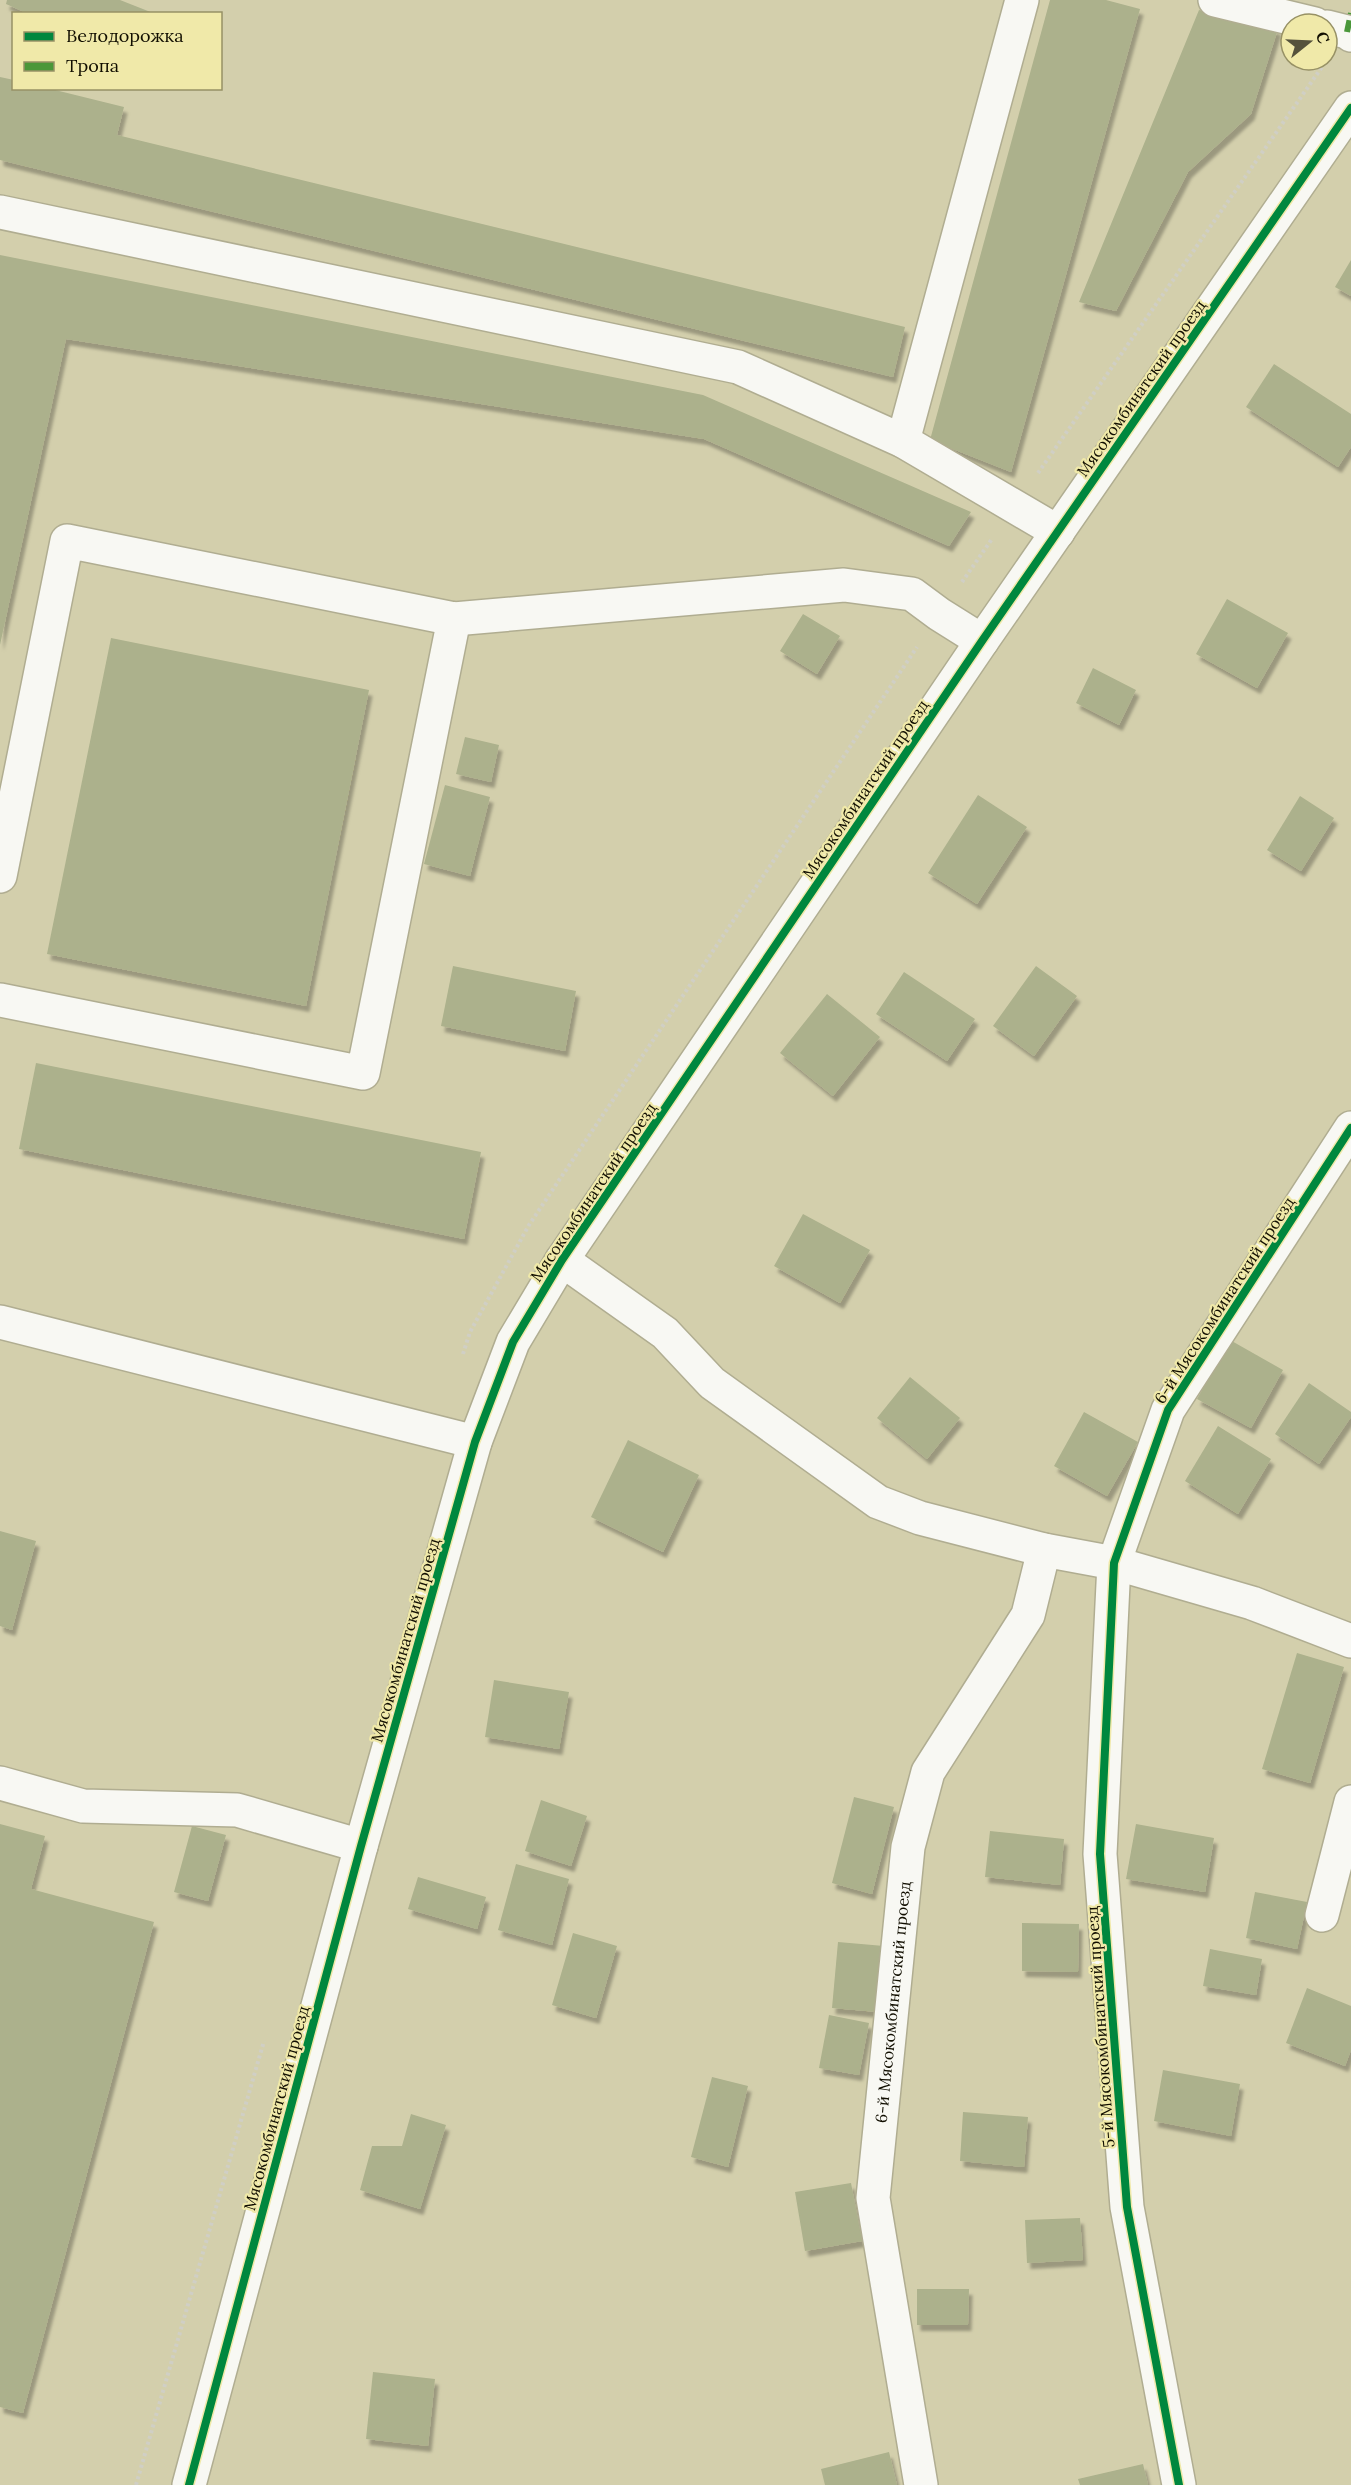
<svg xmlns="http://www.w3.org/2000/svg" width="1351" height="2485" font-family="Lora,serif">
	<defs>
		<filter id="shadow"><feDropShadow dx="3.5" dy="6" stdDeviation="1.5" flood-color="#0004"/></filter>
	</defs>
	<rect width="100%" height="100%" fill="#d3cfac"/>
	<g fill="#acb18c" filter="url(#shadow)">
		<path d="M7,0H120L153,13L29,14L6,4Z"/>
		<path d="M1050,0H1106L1140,9L1011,472L930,440Z"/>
		<path d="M1199,10L1278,29L1251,114L1188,172L1116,311L1079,302Z"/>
		<path d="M0,77L14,80V88H47L124,107L117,135L905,327L893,377L0,160Z"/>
		<path d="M0,255L703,395L971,512L949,546L704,439L66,339L0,645Z"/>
		<path d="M1351,260V296L1335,287Z"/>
		<path d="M1274,364L1351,414V447L1338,467L1246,407Z"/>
		<path d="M1227,599L1288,633L1257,688L1196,654Z"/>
		<path d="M803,614L840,636L817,674L780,651Z"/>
		<path d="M111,638L369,690L306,1006L47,954Z"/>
		<path d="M1093,668L1136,690L1119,725L1076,703Z"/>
		<path d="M465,737L499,745L491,782L456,774Z"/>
		<path d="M445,785L490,797L470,876L424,864Z"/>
		<path d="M978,795L1027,827L977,904L928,873Z"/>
		<path d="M1300,796L1334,818L1301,871L1267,850Z"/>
		<path d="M453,966L576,991L565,1051L441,1026Z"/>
		<path d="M1036,966L1077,996L1034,1056L993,1026Z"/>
		<path d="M904,972L975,1019L947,1061L876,1014Z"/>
		<path d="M827,994L880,1037L833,1096L780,1053Z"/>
		<path d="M36,1063L481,1152L464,1239L19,1149Z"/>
		<path d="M803,1214L870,1250L840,1303L774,1266Z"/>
		<path d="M1230,1340L1283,1370L1251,1428L1197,1399Z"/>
		<path d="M910,1377L960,1418L927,1459L877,1418Z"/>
		<path d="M1309,1383L1351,1412V1417L1319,1464L1275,1434Z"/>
		<path d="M1084,1412L1138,1442L1107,1496L1054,1466Z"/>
		<path d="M1218,1426L1271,1459L1238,1514L1185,1481Z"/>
		<path d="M628,1440L699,1475L663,1552L591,1517Z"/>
		<path d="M0,1531L36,1541L12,1630L0,1626Z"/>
		<path d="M1297,1653L1344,1667L1310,1783L1262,1769Z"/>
		<path d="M494,1680L569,1692L559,1749L485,1737Z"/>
		<path d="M854,1797L894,1807L872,1894L832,1883Z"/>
		<path d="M541,1800L587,1816L571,1866L525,1851Z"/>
		<path d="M0,1824L45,1836L31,1889L154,1922L23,2413L0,2407Z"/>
		<path d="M1136,1824L1214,1838L1205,1892L1126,1879Z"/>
		<path d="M192,1826L226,1835L208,1901L174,1892Z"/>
		<path d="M990,1831L1064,1839L1060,1885L985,1877Z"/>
		<path d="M516,1864L569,1879L552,1945L498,1930Z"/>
		<path d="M418,1877L486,1897L477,1929L408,1909Z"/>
		<path d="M1255,1892L1307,1902L1297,1949L1246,1938Z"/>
		<path d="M1022,1923L1079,1924L1078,1972L1022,1971Z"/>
		<path d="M573,1933L617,1946L596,2018L552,2005Z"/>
		<path d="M838,1942L884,1946L878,2012L832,2008Z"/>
		<path d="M1210,1949L1262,1959L1256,1995L1203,1986Z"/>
		<path d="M1307,1988L1351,2006V2050L1345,2066L1286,2043Z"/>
		<path d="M829,2015L869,2023L859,2075L819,2068Z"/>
		<path d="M1163,2070L1240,2084L1231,2136L1154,2121Z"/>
		<path d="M712,2077L748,2086L728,2167L691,2157Z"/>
		<path d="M963,2112L1028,2117L1024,2167L960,2161Z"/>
		<path d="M411,2114L446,2125L420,2209L360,2190L372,2146H402Z"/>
		<path d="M851,2183L862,2241L805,2251L795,2192Z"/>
		<path d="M1080,2218L1083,2260L1027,2263L1025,2220Z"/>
		<path d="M917,2289H969L968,2325H917Z"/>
		<path d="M373,2372L435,2379L428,2446L366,2439Z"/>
		<path d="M889,2452L897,2485H825L821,2469Z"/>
		<path d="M1143,2464L1148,2485H1080L1078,2479Z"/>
	</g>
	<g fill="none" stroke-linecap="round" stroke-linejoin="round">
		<defs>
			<g id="minor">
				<path d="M1215,0L1315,24"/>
				<path d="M1327,27L1347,32L1351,35"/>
				<path d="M0,212L738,367L903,441L1058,532"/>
				<path d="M903,441L1022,0"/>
				<path d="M0,876L67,541L454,619L844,585L912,594L939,614L982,641"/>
				<path d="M0,1000L363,1073L454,619"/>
				<path d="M562,1260L665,1333L712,1383L878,1502L920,1518L1044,1550L1114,1563L1252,1603L1351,1641"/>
				<path d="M0,1322L475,1442"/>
				<path d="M0,1783L83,1806L237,1810L361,1846"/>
				<path d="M1322,1915L1351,1802"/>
				<path d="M189,2485L361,1846L475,1442L513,1342L562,1260L982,641L1351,108"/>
				<path id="s1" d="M921,2485L873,2198L908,1847L928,1772L1028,1615L1044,1550"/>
				<path d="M1179,2485L1127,2207L1100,1854L1114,1563L1168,1410L1351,1128"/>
			</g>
		</defs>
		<use href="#minor" stroke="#b0ad91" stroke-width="36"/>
		<g stroke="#d0cfc5" stroke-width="4" stroke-dasharray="3 3" stroke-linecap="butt">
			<path d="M1038,473L1322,67"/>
			<path d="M962,582L992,539"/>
			<path d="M463,1354L470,1332L529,1225L917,647"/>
			<path d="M136,2485L264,2041"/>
		</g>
		<use href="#minor" stroke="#f8f8f3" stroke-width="33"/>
		<path stroke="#4a9739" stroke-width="6" stroke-dasharray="12 6" stroke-linecap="butt" d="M1347,32L1351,13"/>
		<defs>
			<g id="cycleway">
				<path d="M189,2485L361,1846L475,1442L513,1342L562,1260L982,641L1351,108"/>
				<path d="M1179,2485L1127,2207L1100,1854L1114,1563L1168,1410L1351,1128"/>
			</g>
		</defs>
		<use href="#cycleway" stroke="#f0e9a9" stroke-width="11"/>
		<use href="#cycleway" stroke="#00873e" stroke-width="8"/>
	</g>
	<g text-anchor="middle" stroke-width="4.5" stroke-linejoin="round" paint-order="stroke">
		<g font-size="16" fill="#110e00" stroke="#f0e9a9">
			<text transform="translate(1141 388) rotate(-55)" y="6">Мясокомбинатский проезд</text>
			<text transform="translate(865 789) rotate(-56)" y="6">Мясокомбинатский проезд</text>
			<text transform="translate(593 1192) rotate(-56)" y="6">Мясокомбинатский проезд</text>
			<text transform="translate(1224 1300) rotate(-57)" y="6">6-й Мясокомбинатский проезд</text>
			<text transform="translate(405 1640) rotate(-74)" y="6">Мясокомбинатский проезд</text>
			<text dy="6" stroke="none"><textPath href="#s1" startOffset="488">6-й Мясокомбинатский проезд</textPath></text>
			<text transform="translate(1100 2027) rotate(-94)" y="6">5-й Мясокомбинатский проезд</text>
			<text transform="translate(276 2108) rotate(-75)" y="6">Мясокомбинатский проезд</text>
		</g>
	</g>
	<rect x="12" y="12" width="210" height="78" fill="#f0e9a9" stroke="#979165" stroke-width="1.5"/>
	<rect x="24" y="32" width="30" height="9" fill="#00873e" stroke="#979165" stroke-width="1.5"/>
	<text x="66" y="42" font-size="18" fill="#110e00">Велодорожка</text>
	<rect x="24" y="62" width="30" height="9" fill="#4a9739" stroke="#979165" stroke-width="1.5"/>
	<text x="66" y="72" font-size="18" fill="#110e00">Тропа</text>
	<g transform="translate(1309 42) rotate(72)"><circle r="28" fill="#f0e9a9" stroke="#979165" stroke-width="1.5"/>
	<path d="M0-4.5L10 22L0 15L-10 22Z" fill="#55523c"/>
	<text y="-9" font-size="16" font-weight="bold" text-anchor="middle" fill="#110e00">С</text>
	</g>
</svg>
